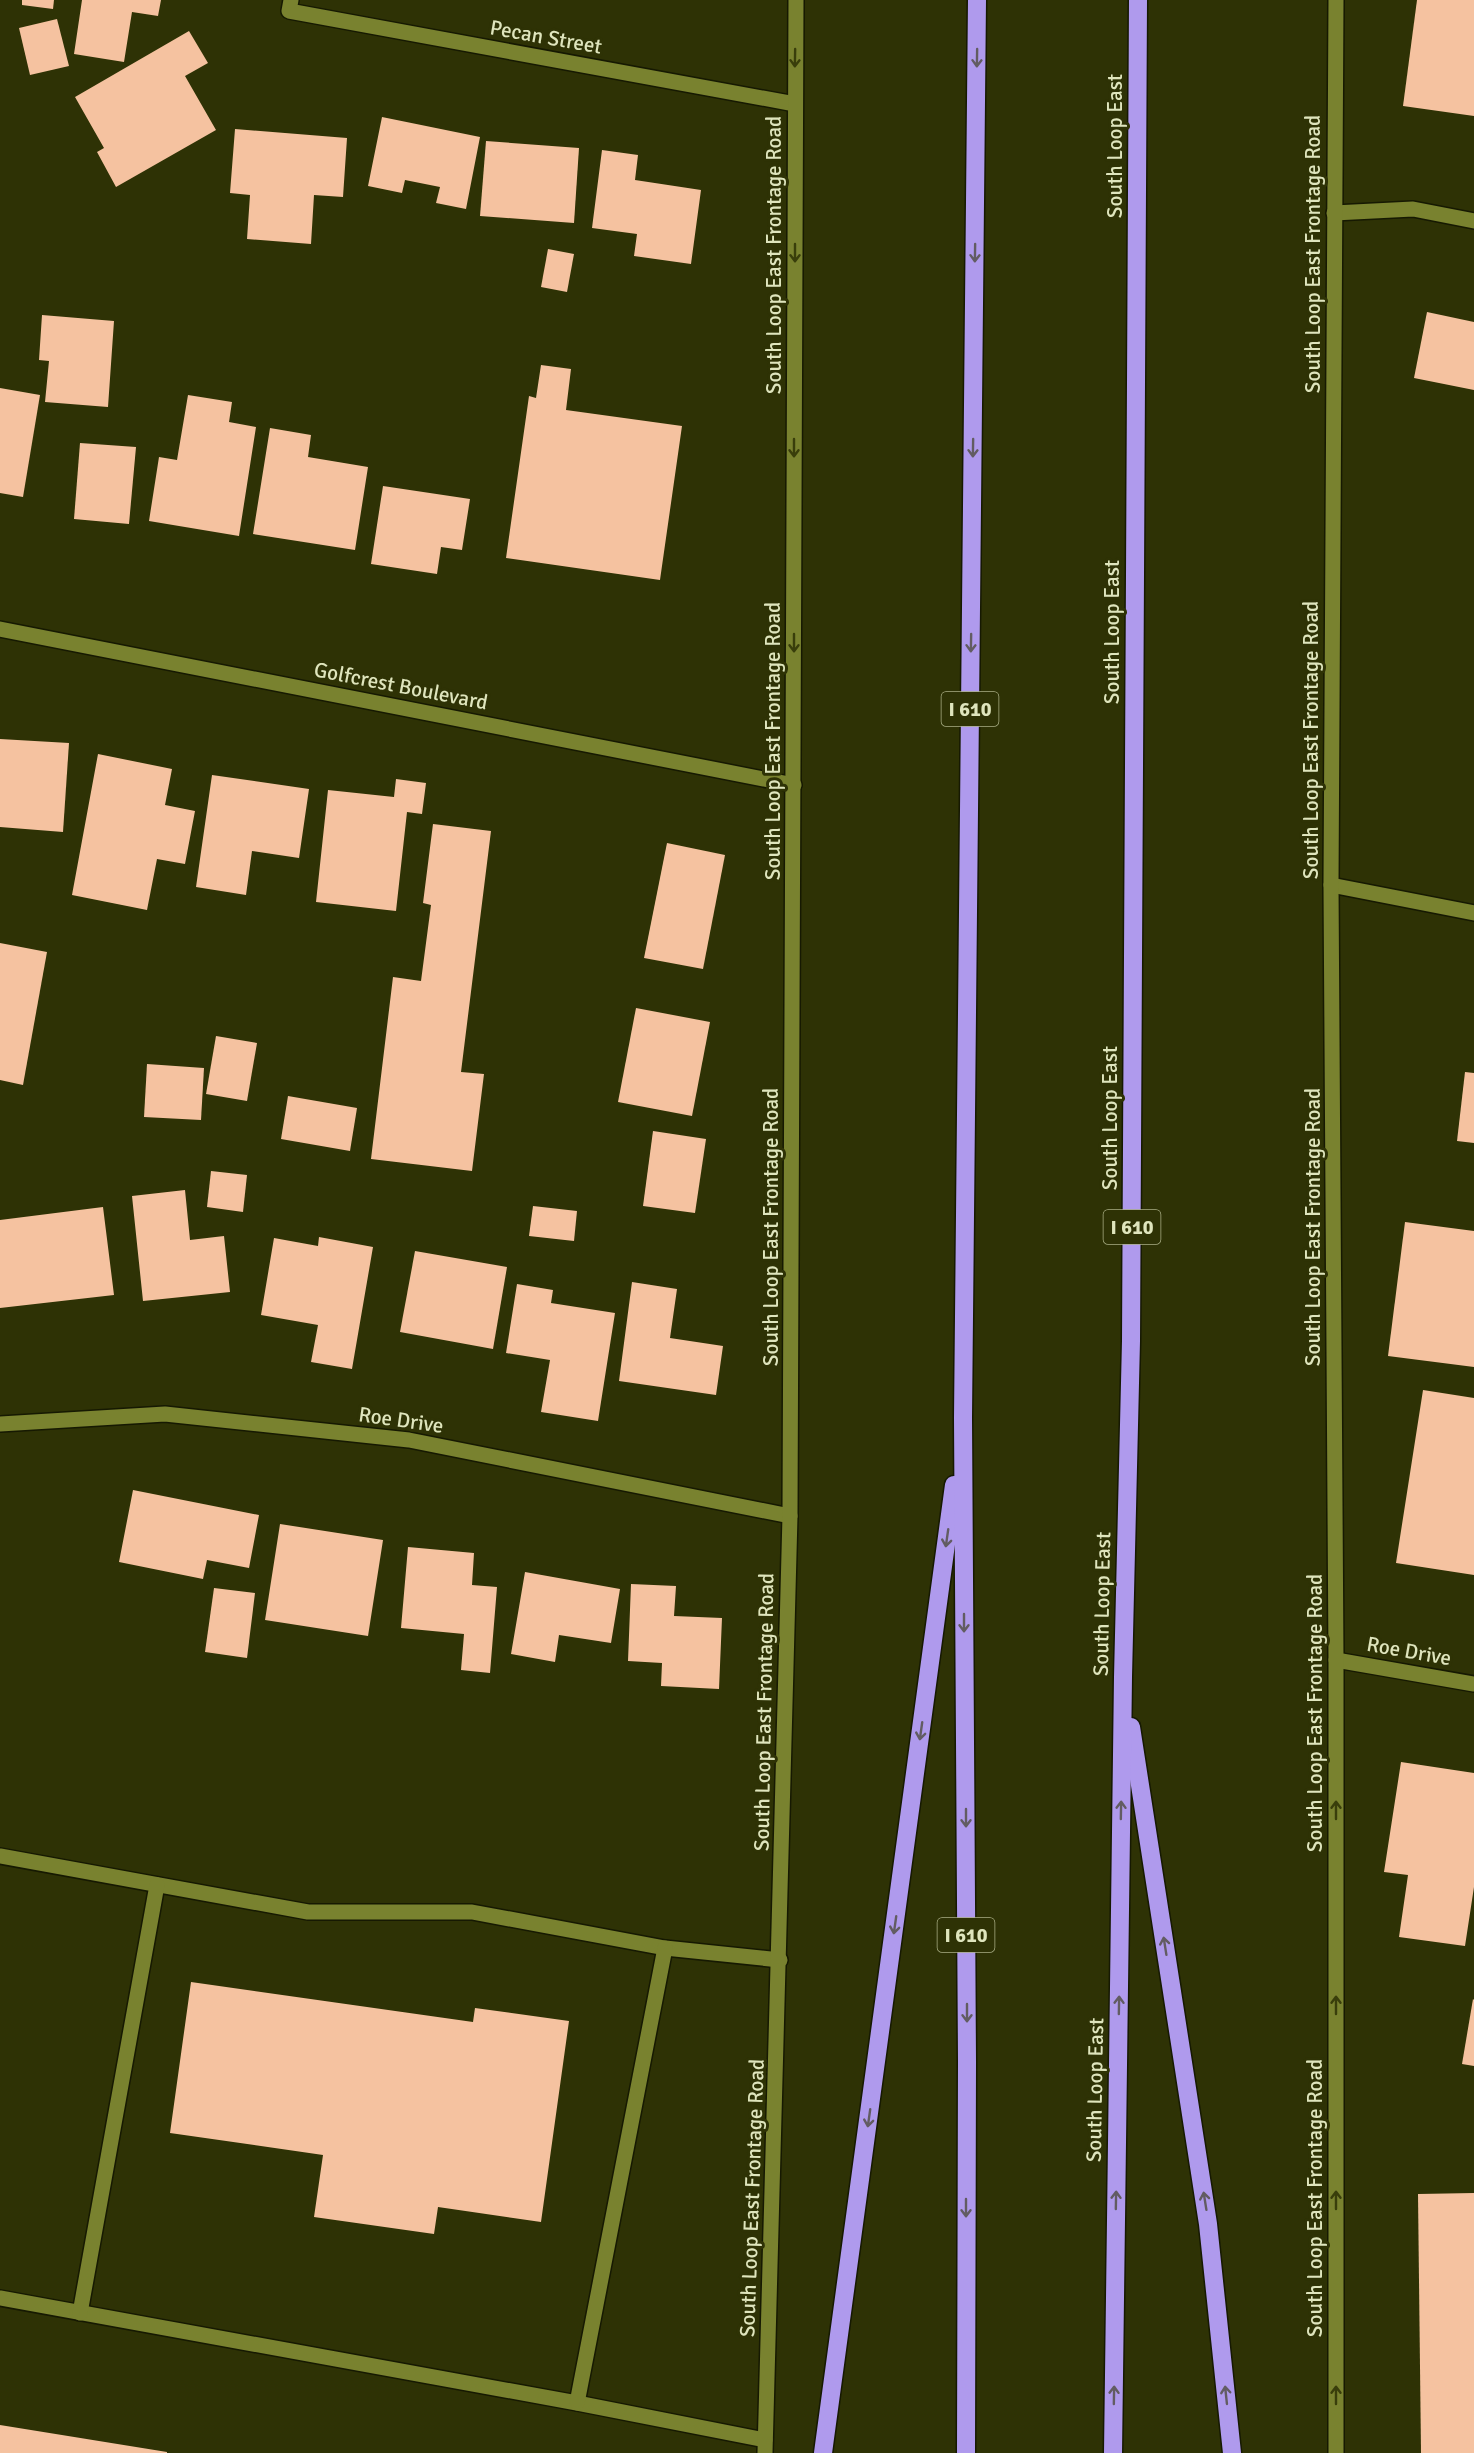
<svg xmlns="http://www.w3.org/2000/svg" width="1474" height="2453" font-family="Signika,sans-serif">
	<rect width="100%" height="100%" fill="#2e3205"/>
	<g fill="#f5c2a0">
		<path d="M22,0H54L53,9L22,5Z"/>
		<path d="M82,0H161L158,16L132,12L124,62L74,54Z"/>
		<path d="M1417,0H1474V116L1403,106Z"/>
		<path d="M57,19L69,66L30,75L19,28Z"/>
		<path d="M189,31L208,63L185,76L216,130L116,187L97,152L104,148L75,97Z"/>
		<path d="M382,117L480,137L466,209L436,203L440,187L405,180L402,193L368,186Z"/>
		<path d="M235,129L347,138L343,197L314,195L311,244L247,239L250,195L230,193Z"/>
		<path d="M486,141L579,148L574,223L480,216Z"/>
		<path d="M602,150L638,155L635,180L701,190L691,264L634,256L637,234L592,228Z"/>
		<path d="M548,249L574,254L567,292L541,287Z"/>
		<path d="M1427,312L1474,322V390L1414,378Z"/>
		<path d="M42,315L114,321L108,407L45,402L49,361L39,360Z"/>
		<path d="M541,365L571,369L566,410L682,426L660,580L506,558L529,396L536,398Z"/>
		<path d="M0,388L40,395L23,497L0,493Z"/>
		<path d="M188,395L232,402L229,422L256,427L239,536L149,521L159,457L177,460Z"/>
		<path d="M270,428L311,435L308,457L368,467L355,550L253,534Z"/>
		<path d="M80,443L136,447L129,524L74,519Z"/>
		<path d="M383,486L470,499L462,550L441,547L437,574L371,564Z"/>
		<path d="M0,739L69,743L63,832L0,827Z"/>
		<path d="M98,754L172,769L165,805L195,811L185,864L157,859L147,910L72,895Z"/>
		<path d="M212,775L309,789L299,858L252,851L246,895L196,887Z"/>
		<path d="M396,779L426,783L422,814L407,812L396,911L316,902L328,790L394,797Z"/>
		<path d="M433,824L491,831L461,1072L484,1074L472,1171L371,1159L393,977L421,981L431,905L423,903Z"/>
		<path d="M667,843L725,855L703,969L644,958Z"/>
		<path d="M0,943L47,952L23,1085L0,1080Z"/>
		<path d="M636,1008L710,1022L692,1116L618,1102Z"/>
		<path d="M216,1036L257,1043L247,1101L206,1094Z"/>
		<path d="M147,1064L204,1068L201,1120L144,1117Z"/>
		<path d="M1465,1072L1474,1073V1143L1457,1141Z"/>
		<path d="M288,1096L357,1108L350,1151L281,1139Z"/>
		<path d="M653,1131L706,1139L695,1213L643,1206Z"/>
		<path d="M211,1171L247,1175L243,1212L207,1207Z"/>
		<path d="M185,1190L190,1240L224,1236L230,1292L143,1301L132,1196Z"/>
		<path d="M533,1206L577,1211L574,1241L529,1236Z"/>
		<path d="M103,1207L114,1295L0,1308V1220Z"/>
		<path d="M1405,1222L1474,1231V1367L1388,1356Z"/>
		<path d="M319,1237L373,1247L352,1369L311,1362L318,1325L261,1315L274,1238L318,1246Z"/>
		<path d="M415,1251L507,1267L493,1349L400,1332Z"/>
		<path d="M632,1282L677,1289L670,1338L723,1346L716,1395L619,1381Z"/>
		<path d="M517,1284L553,1290L551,1303L615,1313L598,1421L541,1412L550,1360L506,1353Z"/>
		<path d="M1423,1390L1474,1398V1575L1396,1563Z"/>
		<path d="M133,1490L259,1515L249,1568L207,1560L203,1579L119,1562Z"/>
		<path d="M280,1524L383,1540L368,1636L265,1620Z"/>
		<path d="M408,1547L474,1553L472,1585L497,1587L490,1673L461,1670L464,1634L401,1628Z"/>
		<path d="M525,1572L620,1589L611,1643L559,1635L555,1662L511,1654Z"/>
		<path d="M631,1584L676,1586L674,1616L722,1618L719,1689L661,1686L662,1663L628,1661Z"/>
		<path d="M214,1588L255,1593L247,1658L205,1652Z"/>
		<path d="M1401,1762L1474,1773V1887L1465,1946L1399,1937L1408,1875L1384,1872Z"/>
		<path d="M191,1982L473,2022L475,2008L569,2021L541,2222L438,2207L434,2234L314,2217L323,2155L170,2133Z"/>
		<path d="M1473,1999L1474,2000V2066L1462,2064Z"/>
		<path d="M1474,2193V2453H1421L1418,2194Z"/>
		<path d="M0,2425L167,2452V2453H0Z"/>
	</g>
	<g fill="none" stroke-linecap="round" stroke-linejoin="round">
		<defs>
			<g id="service">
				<path d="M0,1856L308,1912H472L665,1948L780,1960"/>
				<path d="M0,2298L577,2403L765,2440"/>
				<path d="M80,2313L157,1885"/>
				<path d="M577,2403L665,1948"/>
			</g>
			<g id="minor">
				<path d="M291,0L289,11L795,104"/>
				<path d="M1334,213L1413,209L1474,221"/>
				<path d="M0,629L794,785"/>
				<path d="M1331,885L1474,913"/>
				<path d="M0,1424L165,1414L409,1440L790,1516"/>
				<path d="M1336,1660L1474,1684"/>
			</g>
			<g id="secondary">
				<path d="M765,2453L790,1516L796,0"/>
				<path d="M1336,2453V1660L1331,885L1336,0"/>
			</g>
			<g id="motorway">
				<path d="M1131,1727L1208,2224L1232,2453"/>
				<path d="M823,2453L954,1485"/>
				<path d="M966,2453L967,2062L963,1418L977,0"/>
				<path d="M1113,2453L1123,1677L1131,1341L1138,0"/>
			</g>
		</defs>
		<use href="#service" stroke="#161902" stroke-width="18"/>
		<use href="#minor" stroke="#161902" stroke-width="18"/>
		<use href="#secondary" stroke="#161902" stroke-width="18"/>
		<use href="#motorway" stroke="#161902" stroke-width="21"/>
		<use href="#service" stroke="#79822f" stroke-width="15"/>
		<use href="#minor" stroke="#79822f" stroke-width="15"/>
		<use href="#secondary" stroke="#79822f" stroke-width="15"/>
		<use href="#motorway" stroke="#af9aed" stroke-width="18"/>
	</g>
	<defs><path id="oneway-shaft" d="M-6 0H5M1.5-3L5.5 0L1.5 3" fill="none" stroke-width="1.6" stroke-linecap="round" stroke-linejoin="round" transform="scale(1.5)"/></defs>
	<g stroke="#393e0b">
		<use href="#oneway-shaft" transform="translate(795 58) rotate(91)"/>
		<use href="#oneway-shaft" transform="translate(795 253) rotate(90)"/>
		<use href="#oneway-shaft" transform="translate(794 448) rotate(90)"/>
		<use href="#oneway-shaft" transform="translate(794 643) rotate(90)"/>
		<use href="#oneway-shaft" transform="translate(1336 1810) rotate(-90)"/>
		<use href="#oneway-shaft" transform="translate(1336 2005) rotate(-90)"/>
		<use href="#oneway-shaft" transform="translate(1336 2200) rotate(-90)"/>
		<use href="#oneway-shaft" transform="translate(1336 2395) rotate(-90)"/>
	</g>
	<g stroke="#625c62">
		<use href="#oneway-shaft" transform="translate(977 58) rotate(91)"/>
		<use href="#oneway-shaft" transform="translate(975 253) rotate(91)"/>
		<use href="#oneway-shaft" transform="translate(973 448) rotate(91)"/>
		<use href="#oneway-shaft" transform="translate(971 643) rotate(91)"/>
		<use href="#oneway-shaft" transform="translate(947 1538) rotate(98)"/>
		<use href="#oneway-shaft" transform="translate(964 1623) rotate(90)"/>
		<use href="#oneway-shaft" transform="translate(921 1731) rotate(98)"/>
		<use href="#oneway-shaft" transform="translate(1121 1810) rotate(-89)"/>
		<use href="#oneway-shaft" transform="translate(966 1818) rotate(90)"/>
		<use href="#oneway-shaft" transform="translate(895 1925) rotate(98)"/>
		<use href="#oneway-shaft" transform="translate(1165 1946) rotate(-99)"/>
		<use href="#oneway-shaft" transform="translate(1119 2005) rotate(-89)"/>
		<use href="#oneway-shaft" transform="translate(967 2013) rotate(90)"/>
		<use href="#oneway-shaft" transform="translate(869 2118) rotate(98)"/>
		<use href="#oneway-shaft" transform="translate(1116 2200) rotate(-89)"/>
		<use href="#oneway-shaft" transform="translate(1205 2201) rotate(-99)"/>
		<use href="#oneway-shaft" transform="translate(966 2208) rotate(90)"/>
		<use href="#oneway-shaft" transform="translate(1114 2395) rotate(-89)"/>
		<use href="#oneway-shaft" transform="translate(1226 2395) rotate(-96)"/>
	</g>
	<g text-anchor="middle" stroke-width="6" stroke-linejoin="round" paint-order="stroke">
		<g fill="#2e3205" stroke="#aaaf86" stroke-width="1.5">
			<rect x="941.5" y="692" width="57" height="34" rx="4.5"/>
			<rect x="1103.5" y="1210" width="57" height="34" rx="4.5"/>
			<rect x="937.5" y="1918" width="57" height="34" rx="4.5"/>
		</g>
		<g font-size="20" font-weight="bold" fill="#dfe5bd">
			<text x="970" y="716">I 610</text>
			<text x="1132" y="1234">I 610</text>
			<text x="966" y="1942">I 610</text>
		</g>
		<g font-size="21" fill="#dfe5bd" stroke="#2e3205">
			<text transform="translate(546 37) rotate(10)" y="7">Pecan Street</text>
			<text transform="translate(1115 146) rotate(-90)" y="7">South Loop East</text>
			<text transform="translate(1313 254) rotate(-90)" y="7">South Loop East Frontage Road</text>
			<text transform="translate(774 255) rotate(-90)" y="7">South Loop East Frontage Road</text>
			<text transform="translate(1112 632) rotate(-90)" y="7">South Loop East</text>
			<text transform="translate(401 686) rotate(11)" y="7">Golfcrest Boulevard</text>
			<text transform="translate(1311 740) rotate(-90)" y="7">South Loop East Frontage Road</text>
			<text transform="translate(773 741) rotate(-90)" y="7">South Loop East Frontage Road</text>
			<text transform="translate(1110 1118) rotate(-90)" y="7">South Loop East</text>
			<text transform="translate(771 1227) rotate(-90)" y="7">South Loop East Frontage Road</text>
			<text transform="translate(1313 1227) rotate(-90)" y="7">South Loop East Frontage Road</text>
			<text transform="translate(401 1420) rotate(8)" y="7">Roe Drive</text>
			<text transform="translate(1102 1604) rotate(-89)" y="7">South Loop East</text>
			<text transform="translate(1409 1651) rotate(10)" y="7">Roe Drive</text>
			<text transform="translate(764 1712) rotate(-89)" y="7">South Loop East Frontage Road</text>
			<text transform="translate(1315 1713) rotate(-90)" y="7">South Loop East Frontage Road</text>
			<text transform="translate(1095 2090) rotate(-89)" y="7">South Loop East</text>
			<text transform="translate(752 2198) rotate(-88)" y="7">South Loop East Frontage Road</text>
			<text transform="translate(1315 2198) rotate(-90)" y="7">South Loop East Frontage Road</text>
		</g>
	</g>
</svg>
